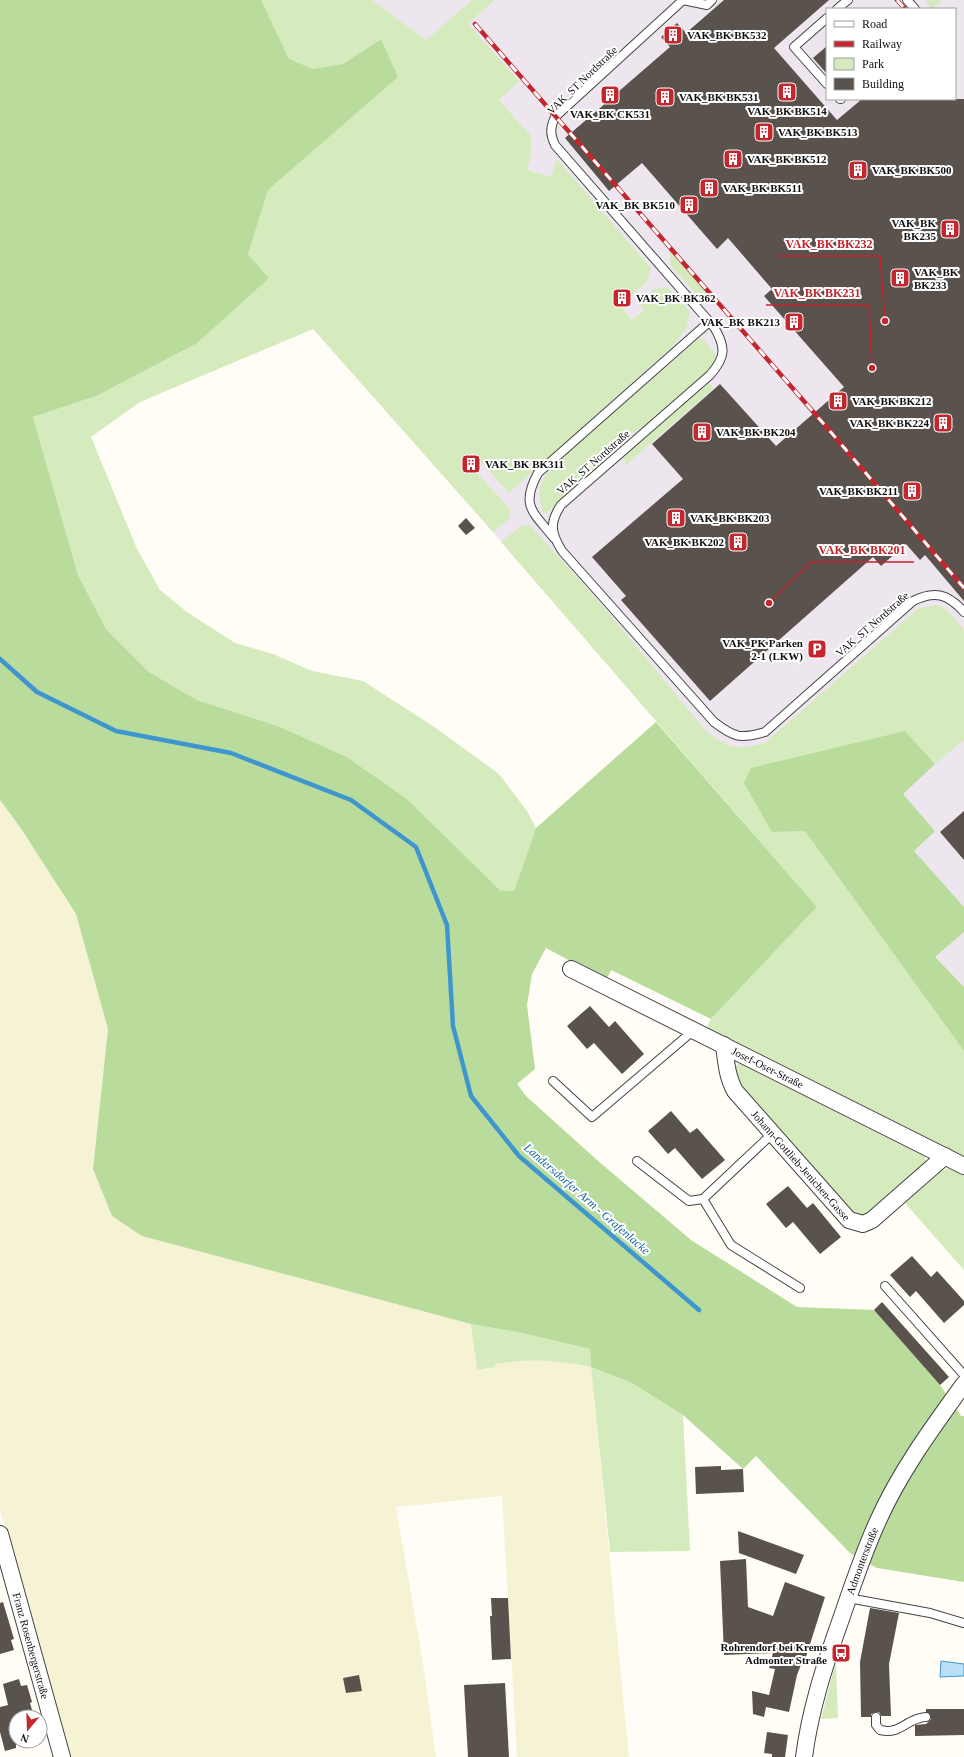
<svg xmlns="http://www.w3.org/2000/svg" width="964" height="1757" font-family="'Times New Roman',serif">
	<rect width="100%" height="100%" fill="#fffdf5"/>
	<path fill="#eee6ef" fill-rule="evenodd" d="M27,0H964V1076L497,537ZM827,9H955V99H827Z"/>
	<path fill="#f6f3d4" d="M0,800L22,830L76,914L108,1029L93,1169L142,1236L471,1324L477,1369L495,1364L519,1360L542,1359L591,1367L629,1757H517L502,1496L396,1507L423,1663L436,1757H70L0,1511Z"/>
	<g fill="#d5ebbd">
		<path d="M261,0H372L426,40L472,0H495L468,24L519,81L499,100L531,136V154L527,170L551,177L557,159L651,268L647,282L631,296L625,289L614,298L632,320L645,310L638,302L654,289L667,287L690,311L687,327L673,346L509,493L472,452L466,462V467L469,470H474L510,509V518L493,532L313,329L140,402L91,437L137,549L160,590L187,612L235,643L273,654L312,671L363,681L433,726L499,774L527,811L536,828L514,891H501L407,799L347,757L278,726L197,700L149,672L106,629L78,575L33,417L96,396L269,278L248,254L268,190L398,77L381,39L343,64L313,69L289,59Z"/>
		<path d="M925,0H940L941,1L932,9Z"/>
		<path d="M669,250L707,293L702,296L697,295L671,266Z"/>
		<path d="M701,337L717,356C708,378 666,408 647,425C631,432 617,443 609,459L547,513L543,511C536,490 540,483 552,466Z"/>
		<path d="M709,383L714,388L626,465L624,460L625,455Z"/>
		<path d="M523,525L531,526L607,611L705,730C728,749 738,751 766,742L919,608L939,605L950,613L964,630V740L935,764L905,731L772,832L805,831L964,1051V1158L706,1029L711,1019L817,907L501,542Z"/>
		<path d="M739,1063L925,1154L926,1164L866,1217L853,1214L739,1088L734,1068Z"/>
		<path d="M951,1168L964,1173V1270L905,1203L943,1170Z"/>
		<path d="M471,1324L522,1333L590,1349L591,1367L630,1382L683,1415L690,1551L610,1552L591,1367C554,1360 532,1358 495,1364V1367L477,1370Z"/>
		<path d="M835,1664L836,1665L838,1718L821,1719Z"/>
	</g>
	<g fill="#b9dc9c">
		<path d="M0,0H261L289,59L313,69L343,64L381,39L398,77L268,190L248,254L269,278L197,343L96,396L33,417L78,575L106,629L149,672L197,700L278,726L347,757L407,799L501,891H514L536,828L656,722L817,907L711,1019L611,970L606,980L546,948L532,974L527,1005L535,1069L517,1084L526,1096L597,1160L691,1240L797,1307L874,1310L940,1385L961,1416H964V1582L877,1568L850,1553L756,1456L743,1469L683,1415L630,1382L591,1367L590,1349L522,1333L471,1324L142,1236L112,1216L93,1169L108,1029L76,914L22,830L0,800Z"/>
		<path d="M905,731L935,764L903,794L935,831L914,851L964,907V932L935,957L964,987V1051L805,831L772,832L744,783L751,768Z"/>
	</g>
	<path fill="#b9e0f7" stroke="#3f96cf" d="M941,1661L964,1664V1676L940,1677Z"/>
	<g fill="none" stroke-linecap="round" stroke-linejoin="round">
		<path stroke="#3f96cf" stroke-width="4.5" d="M0,659L37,692L116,731L231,753L351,800L416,847L447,925L453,1026L471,1096L519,1156L699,1310"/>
	</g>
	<g fill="#5a524d">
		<path d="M724,0H829L774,48L837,120L862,99H964V601L925,555L920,560L906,544L881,566L873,557L710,701L621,600L626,596L592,557L683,479L652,444L720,384L776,446L844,387L764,296L772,289L728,238L717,249L642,163L609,191L565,138L607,102L603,98L614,88L618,92L670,47L661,37L677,23L686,33Z"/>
		<path d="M827,46V74L813,58Z"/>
		<circle cx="471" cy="464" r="6"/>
		<path d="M466,518L475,528L466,535L458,526Z"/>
		<path d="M964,811V860L940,832Z"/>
		<path d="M590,1006L609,1027L615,1021L644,1054L622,1074L594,1043L587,1049L567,1026Z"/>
		<path d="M671,1111L690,1133L697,1128L725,1160L702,1179L675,1148L668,1154L648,1131Z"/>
		<path d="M788,1186L807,1208L813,1203L841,1237L820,1254L793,1222L786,1228L766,1204Z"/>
		<path d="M912,1256L931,1277L937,1271L964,1301V1305L944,1323L916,1291L910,1297L890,1275Z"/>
		<path d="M882,1302L949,1377L940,1385L874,1310Z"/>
		<path d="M721,1466V1470L743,1469L744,1492L696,1494L695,1467Z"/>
		<path d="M738,1531L804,1555L796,1574L739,1553Z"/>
		<path d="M746,1559L748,1607L773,1616L785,1582L825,1597L804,1663L802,1662L797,1675L789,1712L766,1707L764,1717L753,1714L752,1691L769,1695L775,1669L769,1668L773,1653L724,1655L720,1561Z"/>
		<path d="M491,1598H508L511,1659L492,1660L490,1616H492Z"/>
		<path d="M3,1602L14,1639L11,1640L14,1650L0,1654V1603Z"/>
		<path d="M870,1608L899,1613L889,1664L891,1716H881L879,1712H876L871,1714V1717H861L860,1662Z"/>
		<path d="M359,1675L362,1691L346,1693L343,1678Z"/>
		<path d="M19,1679L21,1686L27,1685L32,1702L30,1703L32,1710L16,1714V1748L5,1751L0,1732V1707L8,1705L3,1684Z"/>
		<path d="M505,1683L509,1757H468L464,1685Z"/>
		<path d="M926,1709H964V1735L915,1736V1725L926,1724L931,1719L930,1714L926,1712Z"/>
		<path d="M767,1732L788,1735L785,1757H772V1754L764,1753Z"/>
	</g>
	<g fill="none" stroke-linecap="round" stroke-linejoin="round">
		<defs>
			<g id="lane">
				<path d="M683,0L555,117C550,128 550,134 555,145L714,327C726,347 726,357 710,375L561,505C549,523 551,533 562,551L714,722C735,738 740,739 765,732L913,601C935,590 948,594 964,612"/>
				<path d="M683,0L707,5L712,0"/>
				<path d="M907,0L915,9"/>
				<path d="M837,9L848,0"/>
				<path d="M827,18L794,47L827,84"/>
				<path d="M840,99H841"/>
				<path d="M554,538C533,512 520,506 538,473L709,322"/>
				<path d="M553,1081L592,1117L694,1030"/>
				<path d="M637,1161L689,1201L703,1199L772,1134"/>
				<path d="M703,1199L731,1245L800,1288"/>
				<path d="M885,1286L964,1375"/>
				<path d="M848,1598L930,1613L963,1623"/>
				<path d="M876,1717V1725L880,1730C902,1735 906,1718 926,1717"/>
			</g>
			<g id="street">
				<path id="s1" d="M571,969L964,1166"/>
				<path id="s2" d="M724,1045C726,1061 727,1077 735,1091L849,1220L863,1224L872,1220L945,1156"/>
				<path id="s3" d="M0,1534L62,1757"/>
				<path id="s4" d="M804,1757C810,1710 825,1664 841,1619C852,1587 863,1554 877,1523C899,1473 932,1428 964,1384"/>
			</g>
		</defs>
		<use href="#lane" stroke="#444" stroke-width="10"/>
		<use href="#street" stroke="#444" stroke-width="18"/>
		<use href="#lane" stroke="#fff" stroke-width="8"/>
		<use href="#street" stroke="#fff" stroke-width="16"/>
		<defs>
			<g id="rail">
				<path d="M897,0L905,9"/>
				<path d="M475,24L823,423L964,588"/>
			</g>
		</defs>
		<use href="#rail" stroke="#c4262e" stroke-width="4.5"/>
		<use href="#rail" stroke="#fff" stroke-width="3" stroke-dasharray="9" stroke-linecap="butt"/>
	</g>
	<defs>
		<symbol id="building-square" viewBox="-11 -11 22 22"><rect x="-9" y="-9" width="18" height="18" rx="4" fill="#c4262e" stroke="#fff"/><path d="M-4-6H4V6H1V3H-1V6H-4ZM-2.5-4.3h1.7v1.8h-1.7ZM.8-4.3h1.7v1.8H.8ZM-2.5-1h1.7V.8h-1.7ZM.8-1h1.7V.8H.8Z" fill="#fff"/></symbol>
		<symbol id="parking-square" viewBox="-11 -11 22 22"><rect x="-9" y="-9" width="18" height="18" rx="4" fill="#c4262e" stroke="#fff"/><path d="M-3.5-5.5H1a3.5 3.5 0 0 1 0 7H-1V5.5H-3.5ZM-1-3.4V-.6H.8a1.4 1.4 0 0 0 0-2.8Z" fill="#fff"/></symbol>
		<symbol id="bus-square" viewBox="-11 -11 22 22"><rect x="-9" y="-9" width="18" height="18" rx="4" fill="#c4262e" stroke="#fff"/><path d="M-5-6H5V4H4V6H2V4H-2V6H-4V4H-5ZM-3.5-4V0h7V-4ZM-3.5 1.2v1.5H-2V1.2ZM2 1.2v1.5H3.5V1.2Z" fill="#fff"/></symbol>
	</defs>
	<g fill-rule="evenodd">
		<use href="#building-square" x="662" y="24" width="22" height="22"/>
		<use href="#building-square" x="776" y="81" width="22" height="22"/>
		<use href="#building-square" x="599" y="84" width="22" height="22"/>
		<use href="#building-square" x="654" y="86" width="22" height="22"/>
		<use href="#building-square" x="753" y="121" width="22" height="22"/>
		<use href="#building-square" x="722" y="148" width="22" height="22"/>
		<use href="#building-square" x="847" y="159" width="22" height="22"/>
		<use href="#building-square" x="698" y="177" width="22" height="22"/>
		<use href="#building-square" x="678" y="194" width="22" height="22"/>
		<use href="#building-square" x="939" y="218" width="22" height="22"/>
		<use href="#building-square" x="889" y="267" width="22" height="22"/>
		<use href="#building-square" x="611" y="287" width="22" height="22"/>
		<use href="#building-square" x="783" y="311" width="22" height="22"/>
		<use href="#building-square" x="827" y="390" width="22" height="22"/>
		<use href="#building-square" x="932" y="412" width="22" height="22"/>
		<use href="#building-square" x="691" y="421" width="22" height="22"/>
		<use href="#building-square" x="460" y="453" width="22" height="22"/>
		<use href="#building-square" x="901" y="480" width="22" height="22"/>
		<use href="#building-square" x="665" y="507" width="22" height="22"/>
		<use href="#building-square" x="727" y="531" width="22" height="22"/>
		<use href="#parking-square" x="806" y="638" width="22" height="22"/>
		<use href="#bus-square" x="830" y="1642" width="22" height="22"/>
	</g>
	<g text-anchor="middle" stroke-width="4" stroke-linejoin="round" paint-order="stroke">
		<g font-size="11" font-weight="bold" fill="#111" stroke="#fff" text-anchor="start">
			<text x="687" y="39">VAK_BK BK532</text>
			<text x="679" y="101">VAK_BK BK531</text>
			<text x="787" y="115" text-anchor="middle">VAK_BK BK514</text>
			<text x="610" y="118" text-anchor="middle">VAK_BK CK531</text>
			<text x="778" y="136">VAK_BK BK513</text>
			<text x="747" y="163">VAK_BK BK512</text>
			<text x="872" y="174">VAK_BK BK500</text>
			<text x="723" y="192">VAK_BK BK511</text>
			<text x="675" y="209" text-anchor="end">VAK_BK BK510</text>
			<text x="936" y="227" text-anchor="end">VAK_BK<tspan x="936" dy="13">BK235</tspan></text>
			<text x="914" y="276">VAK_BK<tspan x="914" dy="13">BK233</tspan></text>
			<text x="636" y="302">VAK_BK BK362</text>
			<text x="780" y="326" text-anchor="end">VAK_BK BK213</text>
			<text x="852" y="405">VAK_BK BK212</text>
			<text x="929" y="427" text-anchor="end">VAK_BK BK224</text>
			<text x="716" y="436">VAK_BK BK204</text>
			<text x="485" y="468">VAK_BK BK311</text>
			<text x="898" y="495" text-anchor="end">VAK_BK BK211</text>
			<text x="690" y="522">VAK_BK BK203</text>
			<text x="724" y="546" text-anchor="end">VAK_BK BK202</text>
			<text x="803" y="647" text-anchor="end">VAK_PK Parken<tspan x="803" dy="13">2-1 (LKW)</tspan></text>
			<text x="827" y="1651" text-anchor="end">Rohrendorf bei Krems<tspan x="827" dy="13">Admonter Straße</tspan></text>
		</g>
		<g font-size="11" fill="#111" stroke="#fff">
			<text transform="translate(582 80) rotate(-44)" y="4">VAK_ST Nordstraße</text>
			<text transform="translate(593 462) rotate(-41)" y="4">VAK_ST Nordstraße</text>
			<text transform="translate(872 624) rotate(-41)" y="4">VAK_ST Nordstraße</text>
			<text dy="4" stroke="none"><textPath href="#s1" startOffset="220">Josef-Oser-Straße</textPath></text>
			<text dy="4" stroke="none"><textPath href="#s2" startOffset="147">Johann-Gottlieb-Jenichen-Gasse</textPath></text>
			<text dy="4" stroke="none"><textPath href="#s4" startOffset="205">Admonterstraße</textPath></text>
			<text dy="4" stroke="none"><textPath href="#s3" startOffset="116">Franz Rosenbergerstraße</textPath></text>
		</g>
		<g font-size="12" font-style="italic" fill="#1768a6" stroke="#fff">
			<text transform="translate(587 1199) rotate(41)" y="4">Landersdorfer Arm - Grafenlacke</text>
		</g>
	</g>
	<path fill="none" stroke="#c4262e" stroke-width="1.5" d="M885 321L880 256H777M872 368L869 305H766M769 603L811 562H914"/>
	<g fill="#c4262e" stroke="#fff" stroke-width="1.5">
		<circle cx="885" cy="321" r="4"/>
		<circle cx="872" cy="368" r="4"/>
		<circle cx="769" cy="603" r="4"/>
	</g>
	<g font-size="12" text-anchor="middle" font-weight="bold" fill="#c4262e" stroke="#fff" stroke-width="4" stroke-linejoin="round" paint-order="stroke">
		<text x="829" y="248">VAK_BK BK232</text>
		<text x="817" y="297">VAK_BK BK231</text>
		<text x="862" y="554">VAK_BK BK201</text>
	</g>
	<rect x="826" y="8" width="130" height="92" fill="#ffffff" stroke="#a0a0a0"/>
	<rect x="834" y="21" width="20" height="6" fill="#ffffff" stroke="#a0a0a0"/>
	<text x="862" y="28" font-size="12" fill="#111111">Road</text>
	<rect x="834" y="41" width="20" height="6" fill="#c4262e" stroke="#a0a0a0"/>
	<text x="862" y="48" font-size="12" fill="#111111">Railway</text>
	<rect x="834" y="58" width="20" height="12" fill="#d5ebbd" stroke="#a0a0a0"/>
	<text x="862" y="68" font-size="12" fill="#111111">Park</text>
	<rect x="834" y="78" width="20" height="12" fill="#5a524d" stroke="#a0a0a0"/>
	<text x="862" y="88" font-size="12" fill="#111111">Building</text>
	<g transform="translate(28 1729) rotate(199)"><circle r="19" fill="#ffffff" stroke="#a0a0a0"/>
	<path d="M0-3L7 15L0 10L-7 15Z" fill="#c4262e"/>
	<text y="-6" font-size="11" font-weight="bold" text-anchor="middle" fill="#111111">N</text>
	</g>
</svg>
